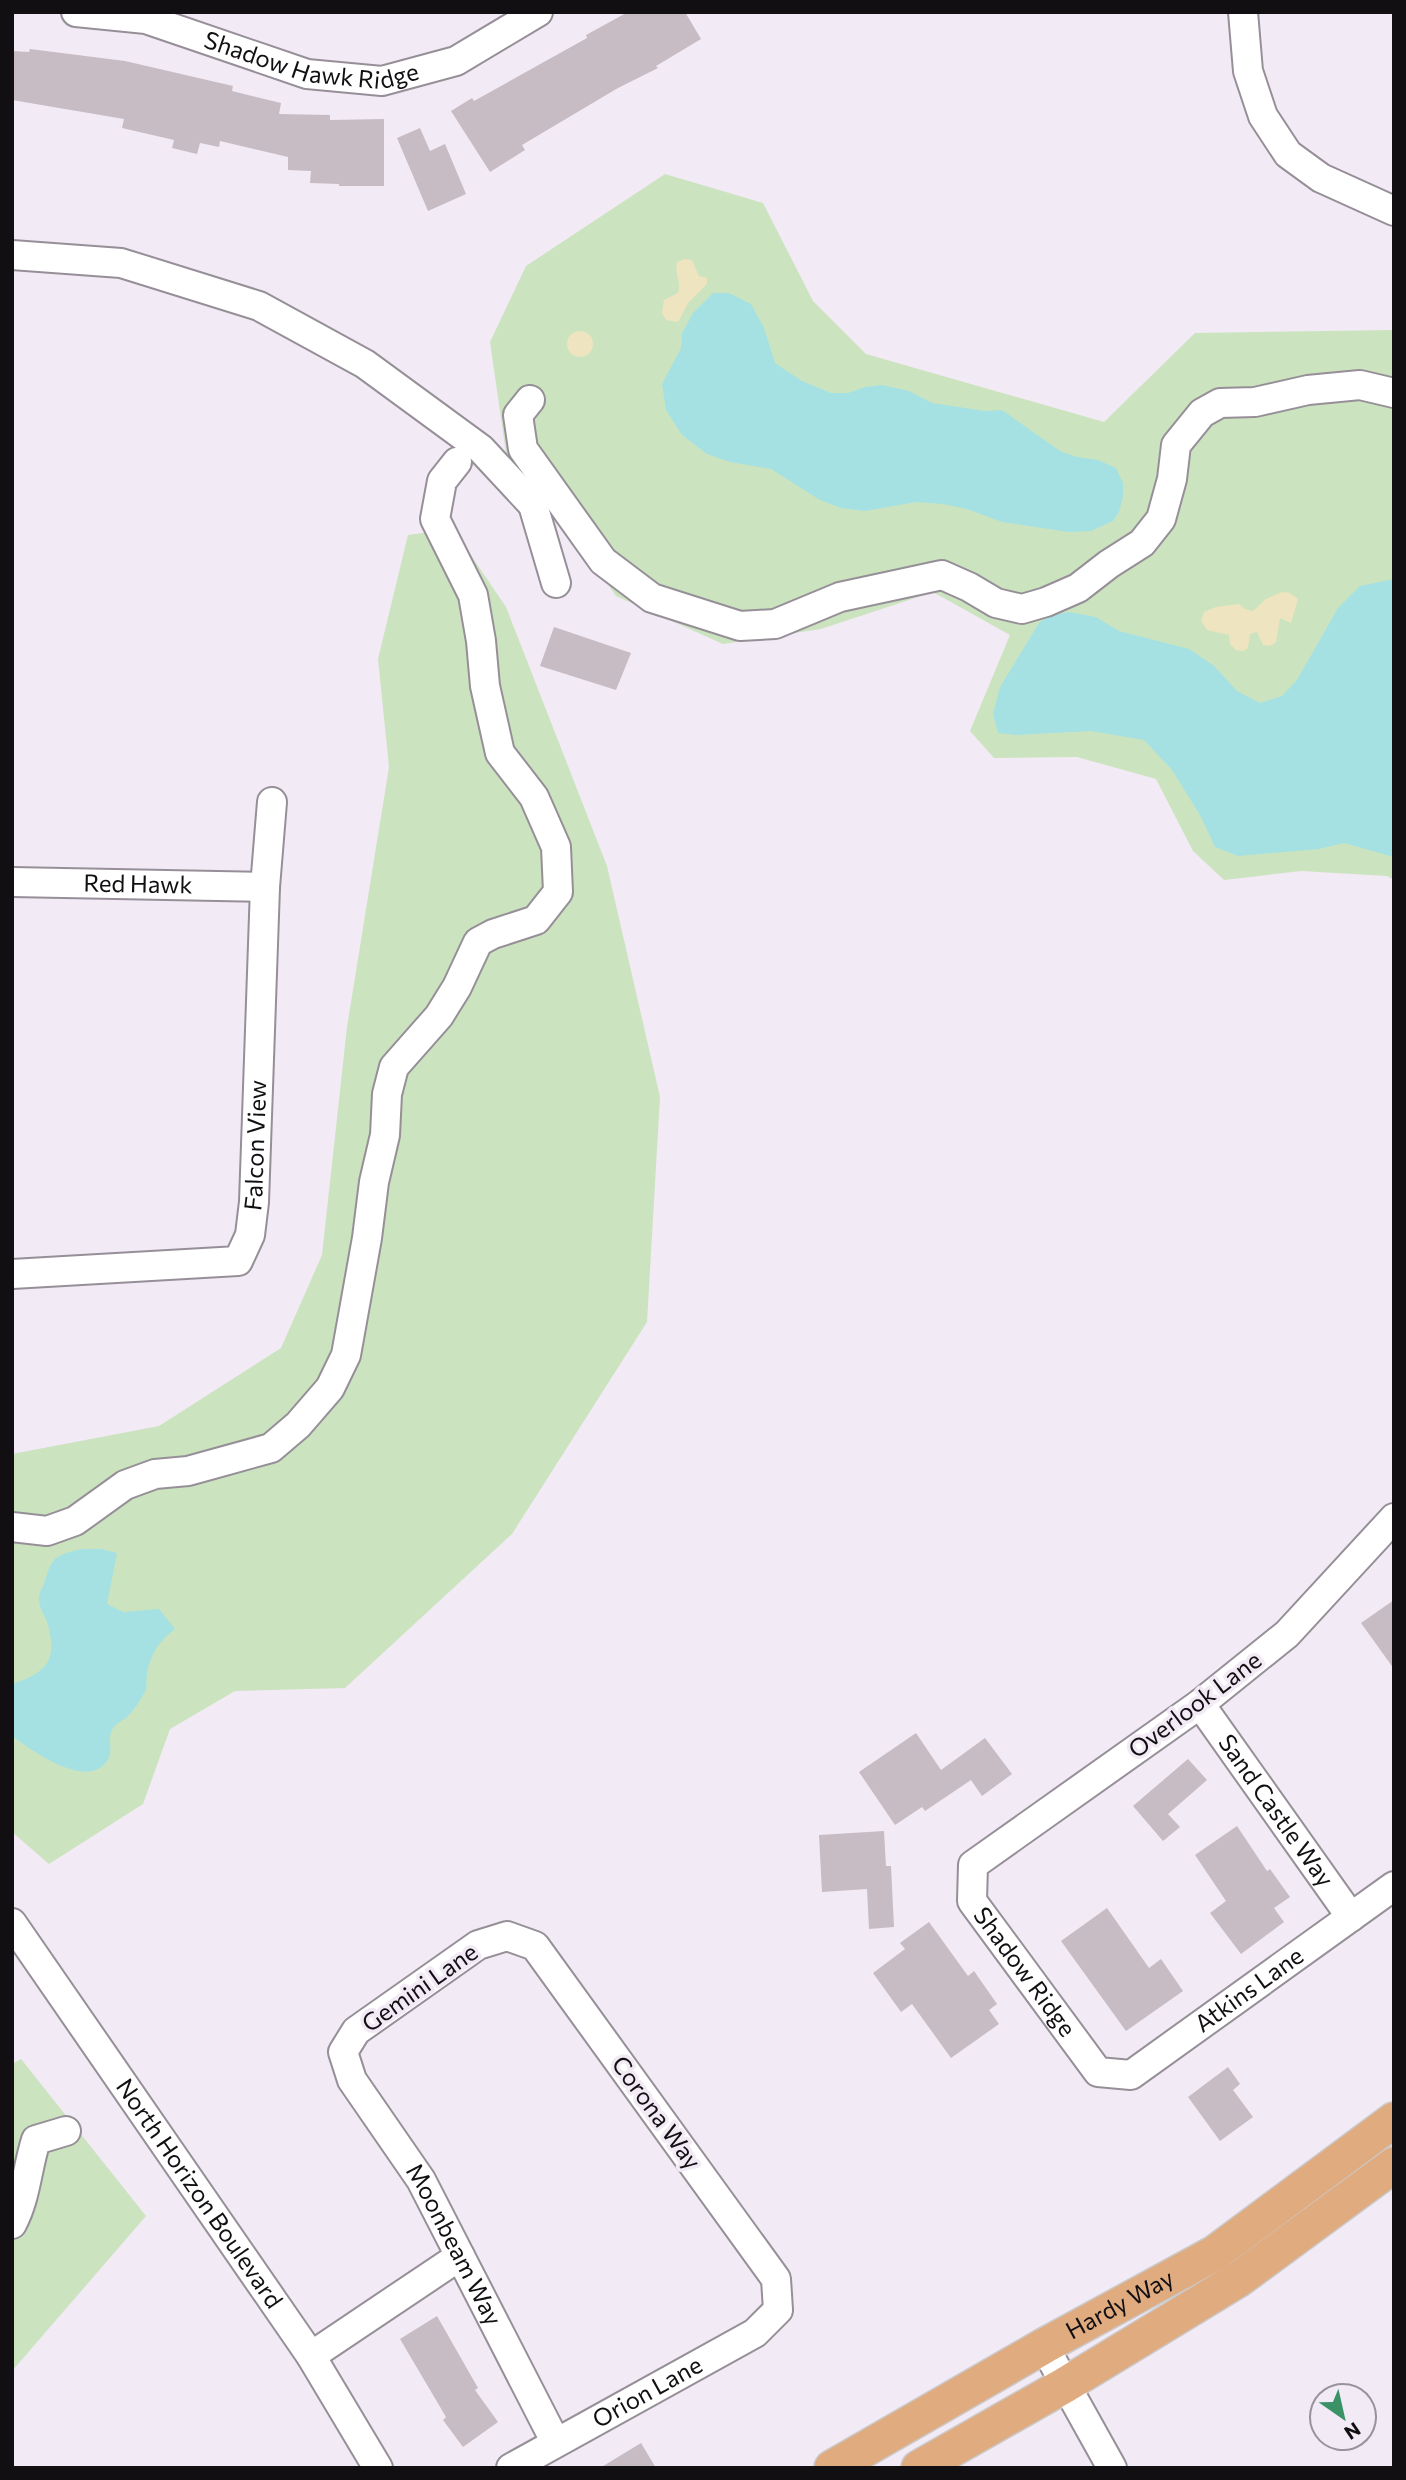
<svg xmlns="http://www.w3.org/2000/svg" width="1406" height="2480" font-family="Commissioner,sans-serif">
	<rect width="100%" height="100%" fill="#f2eaf5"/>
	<g fill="#cbe4bf">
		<path d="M665,174L763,203L813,301L866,354L1104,422L1195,333L1394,330V880L1387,876L1301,871L1224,880L1193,851L1156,779L1077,757L994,758L970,731L1010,635L933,592L821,629L723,644L616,596L559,514L506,453L490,342L526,266Z"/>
		<path d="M453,529L506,607L607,866L660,1097L647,1322L512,1534L345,1688L235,1691L170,1729L143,1804L49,1864L12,1832V1454L159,1426L281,1348L322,1255L347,1027L389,767L378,659L408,535Z"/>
		<path d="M21,2059L146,2216L12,2371V2064Z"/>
	</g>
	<g fill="#eee4bf">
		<path d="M685,259L692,260L699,276L707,278V284L688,303L678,322L666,320L662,313L664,300L678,293C682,282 674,274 677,262Z"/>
		<circle cx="580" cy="344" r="13"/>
		<path d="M1282,592L1290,593L1298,599L1291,623L1280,618L1276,642L1270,646L1263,645L1257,632L1250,634L1248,648L1244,651L1236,650L1230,644L1229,635L1207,630L1201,621L1204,612L1216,607L1239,604L1245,609L1253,611L1266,599Z"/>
	</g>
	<g fill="#a5e1e3">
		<path d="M713,293H729L751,304L764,328L775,363L802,381L831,393H848L865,387L882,385L909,391L932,403L985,411L1002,410L1060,451L1077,457L1098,460L1116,468L1123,483V497L1119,512L1113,521L1091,531L1069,532L1002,522L967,509L943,504L916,502L865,511L841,508L820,500L771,469L730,462L707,454L682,435L666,410L662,384L681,348L682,333L693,313Z"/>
		<path d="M1394,579V857L1344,843L1319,849L1238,856L1215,847L1200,815L1172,770L1144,740L1091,731L1016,735L998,733L993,714L1000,687L1039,623L1049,616L1069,612L1096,617L1119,631L1189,649L1213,665L1237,691L1260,703L1282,696L1297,680L1338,608L1360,586Z"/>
		<path d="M83,1549H101L117,1553L107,1604L123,1612L159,1609L175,1629C159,1641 151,1653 147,1673C146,1678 147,1684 146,1689C143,1697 134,1710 128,1716C122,1722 115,1723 112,1730C107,1740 114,1752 107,1761C87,1791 31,1750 12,1736V1684C45,1673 58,1662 48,1625C46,1617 39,1608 39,1600C38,1595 42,1588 44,1584C52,1556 55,1555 83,1549Z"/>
	</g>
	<g fill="#c7bcc4">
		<path d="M628,12H685L701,39L656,66L658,68L618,88L522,145L525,150L490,172L451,111L472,98L474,101L587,38L586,35Z"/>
		<path d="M30,49L125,61L233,86L232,91L281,103L279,114L330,115V120L384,119V186H339V184L310,183L311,171L288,170V157L220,141L219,147L200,143L197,154L172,148L174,140L122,128L124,119L12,100V51L29,52Z"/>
		<path d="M420,128L430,151L445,144L466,194L428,211L397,138Z"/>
		<path d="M554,627L631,653L616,690L540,666Z"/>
		<path d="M1394,1600V1669L1361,1623Z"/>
		<path d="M916,1733L941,1770L985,1738L1012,1774L982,1796L971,1780L925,1811L922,1807L895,1825L859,1772Z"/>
		<path d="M1188,1759L1207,1780L1168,1814L1180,1827L1163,1841L1133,1806Z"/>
		<path d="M1237,1826L1267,1871L1270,1869L1290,1897L1274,1908L1284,1922L1241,1954L1210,1913L1226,1901L1195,1855Z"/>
		<path d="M884,1831L886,1866H891L894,1927L869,1929L867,1889L822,1892L819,1835Z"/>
		<path d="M1107,1908L1149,1968L1161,1959L1183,1991L1126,2031L1061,1941Z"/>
		<path d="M929,1922L968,1976L974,1971L997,2004L989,2010L999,2024L951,2058L912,2004L901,2012L873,1973L905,1949L900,1943Z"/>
		<path d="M1228,2067L1240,2084L1233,2090L1253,2117L1220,2141L1188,2097Z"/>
		<path d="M437,2316L478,2388L475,2390L498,2422L463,2447L443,2420L446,2417L400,2339Z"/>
		<path d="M641,2443L656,2468H600Z"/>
	</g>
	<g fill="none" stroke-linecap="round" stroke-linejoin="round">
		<defs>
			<g id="minor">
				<path id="s1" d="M76,12L146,19L307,74L382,81L456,61L538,12"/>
				<path d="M1243,12L1248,71L1263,116L1288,154L1321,178L1394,211"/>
				<path d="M12,255L121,263L259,306L365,364L481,449L533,505L556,583"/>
				<path d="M530,400L518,415L523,449L603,561L652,598L740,626L775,624L840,597L942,575L969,587L996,603L1022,609L1046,602L1078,588L1109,564L1142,543L1161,519L1172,479L1176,445L1202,413L1220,403L1255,402L1308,390L1360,385L1394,393"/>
				<path id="s2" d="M12,882L265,887"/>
				<path id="s3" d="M12,1274L238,1261L250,1235L254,1202L265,887L272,802"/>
				<path id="s4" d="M1394,1518L1287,1634L1200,1704L973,1865L972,1901L1098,2072L1131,2075L1394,1886"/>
				<path d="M12,1527L47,1531L75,1521L125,1485L155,1474L188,1471L271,1448L298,1425L330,1388L346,1355L367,1238L374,1182L385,1135L387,1094L394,1067L439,1016L457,987L478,942L493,934L536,920L558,892L556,847L534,797L500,753L485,686L481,641L473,595L435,519L442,481L457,462"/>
				<path id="s5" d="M1200,1704L1351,1917"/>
				<path id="s6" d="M12,1923L311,2356L378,2468"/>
				<path d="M12,2224C26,2198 27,2168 36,2140L66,2131"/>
				<path d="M1044,2346L1112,2468"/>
				<path d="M311,2356L460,2256"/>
				<path id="s7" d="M511,2468L755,2333L778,2310L776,2279L535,1946L507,1936L478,1945L356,2031L343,2052L352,2080L421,2180L556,2443"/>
			</g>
			<g id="major">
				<path id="s8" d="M832,2468L1044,2346L1215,2253L1394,2120"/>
				<path d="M919,2468L1065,2385L1239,2279L1394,2165"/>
			</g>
		</defs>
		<use href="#minor" stroke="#968f98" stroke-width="32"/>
		<use href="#major" stroke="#cbcacb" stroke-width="38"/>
		<use href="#minor" stroke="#fff" stroke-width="28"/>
		<use href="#major" stroke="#e0ab7f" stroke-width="35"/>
	</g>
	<g text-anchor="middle" stroke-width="7" stroke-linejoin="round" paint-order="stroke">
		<g font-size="24" fill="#120f13" stroke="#f2eaf5">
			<text dy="8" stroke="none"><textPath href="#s1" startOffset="243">Shadow Hawk Ridge</textPath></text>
			<text dy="8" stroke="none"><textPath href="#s2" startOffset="126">Red Hawk</textPath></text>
			<text dy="8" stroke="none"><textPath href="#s3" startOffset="345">Falcon View</textPath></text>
			<text transform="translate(1195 1705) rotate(-37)" y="8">Overlook Lane</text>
			<text dy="8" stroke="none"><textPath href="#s5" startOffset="131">Sand Castle Way</textPath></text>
			<text dy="8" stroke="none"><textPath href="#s4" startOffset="672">Shadow Ridge</textPath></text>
			<text transform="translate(420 1988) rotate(-35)" y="8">Gemini Lane</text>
			<text dy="8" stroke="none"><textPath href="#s4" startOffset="975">Atkins Lane</textPath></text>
			<text transform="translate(656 2113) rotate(54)" y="8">Corona Way</text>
			<text dy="8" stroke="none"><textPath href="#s6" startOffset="329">North Horizon Boulevard</textPath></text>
			<text dy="8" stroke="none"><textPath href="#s7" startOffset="1211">Moonbeam Way</textPath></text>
			<text dy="8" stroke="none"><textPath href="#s8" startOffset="331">Hardy Way</textPath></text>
			<text dy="8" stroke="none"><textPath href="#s7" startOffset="156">Orion Lane</textPath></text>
		</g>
	</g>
	<rect width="1406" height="2480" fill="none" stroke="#120f13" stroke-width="28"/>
	<g transform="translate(1343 2417) rotate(146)"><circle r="33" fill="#f2eaf5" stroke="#98929b" stroke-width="2"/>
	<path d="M0-5L12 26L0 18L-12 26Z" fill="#3b9266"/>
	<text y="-10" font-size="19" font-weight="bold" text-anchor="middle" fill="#120f13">N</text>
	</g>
</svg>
